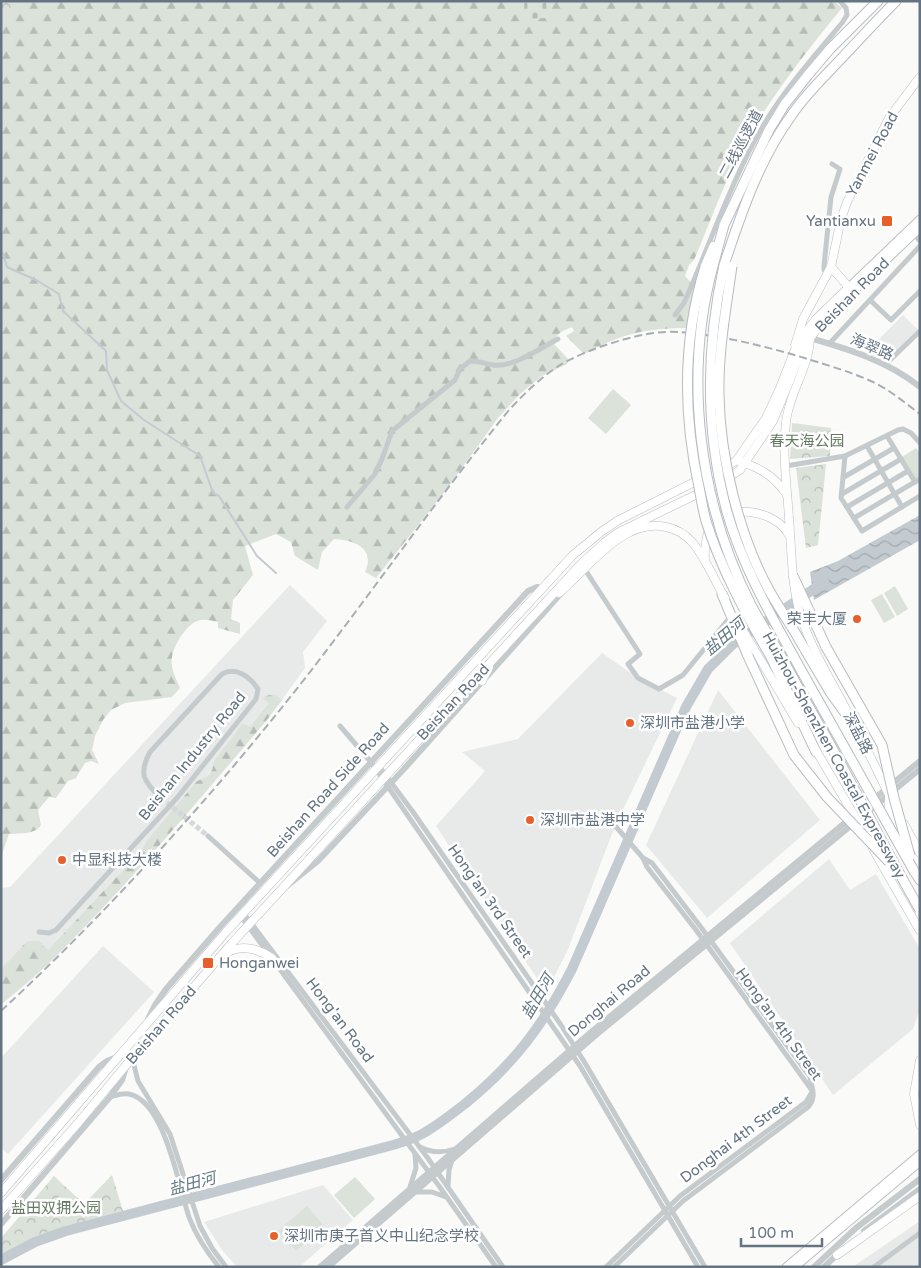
<svg xmlns="http://www.w3.org/2000/svg" width="921" height="1268" font-family="'Varela Round','Noto Sans SC',sans-serif">
	<defs>
		<pattern id="forest-firs" width="22" height="20" patternUnits="userSpaceOnUse" patternTransform="scale(1.25)"><rect width="22" height="20" fill="#dbe2d9"/><path d="M5 1l3.5 6h-7zM16 11l3.5 6h-7z" fill="#b5bcb5"/></pattern>
		<pattern id="cemetery-stones" width="16" height="16" patternUnits="userSpaceOnUse" patternTransform="scale(1.25)"><rect width="16" height="16" fill="#dbe2d9"/><path d="M2 7V4a2 2 0 0 1 4 0v3zM10 15v-3a2 2 0 0 1 4 0v3z" fill="#b5bcb5"/></pattern>
		<pattern id="park-crowns" width="20" height="18" patternUnits="userSpaceOnUse" patternTransform="scale(1.25)"><rect width="20" height="18" fill="#dbe2d9"/><path d="M2 6a3 3 0 1 1 6 0M12 15a3 3 0 1 1 6 0" fill="none" stroke="#b5bcb5"/></pattern>
		<pattern id="water-waves" width="16" height="10" patternUnits="userSpaceOnUse" patternTransform="scale(1.25)"><rect width="16" height="10" fill="#c3cbd1"/><path d="M0 5q4-4 8 0t8 0" fill="none" stroke="#a2a9af"/></pattern>
	</defs>
	<rect width="100%" height="100%" fill="#fafaf8"/>
	<g fill="#e8e9e9">
		<path d="M903,315L918,330L893,355L878,340Z"/>
		<path d="M290,585L327,621L303,652L305,668L282,700L275,694L270,703L250,728L244,723L205,779L197,781L147,840L141,851L48,950L27,941L1,969V888L10,887Z"/>
		<path d="M602,653L638,678L677,698L615,826L567,952L546,992L436,826L485,771L462,752L518,739Z"/>
		<path d="M718,690L820,820L707,918L646,845Z"/>
		<path d="M829,859L850,890L876,874L920,949V1009L913,1029L833,1095L730,943Z"/>
		<path d="M103,946L154,992L8,1154L1,1148V1058Z"/>
		<path d="M323,1185L353,1220L299,1267H237L222,1250L204,1222Z"/>
		<path d="M920,1221V1267H853L854,1266Z"/>
	</g>
	<g fill="url(#forest-firs)">
		<path d="M23,1H834L842,8C809,48 777,89 750,134C727,174 712,218 694,260L689,265L685,276L696,288L689,328C664,328 639,330 616,339C605,343 594,349 584,354L566,336L574,331L572,327C562,331 556,333 554,344L569,360L567,364L542,376L520,394L498,418L443,494L376,578L365,572C376,548 354,540 334,539L322,552L318,570L295,556L291,542L276,534L245,546L253,575L233,600L231,619L240,623V634L218,628V622C210,620 202,618 195,622C183,629 169,652 172,666C173,673 177,681 180,688L172,697L125,703L111,710L103,720L95,736L92,750L99,764L91,761L85,763L76,778L68,781L56,798L49,797L38,810L41,825C35,835 19,833 9,834L1,857V18Z"/>
		<path d="M275,694L282,700L267,720C196,803 126,888 47,965C32,979 16,992 1,1005V969L27,941H39L48,950L141,851L147,840L197,781C208,778 213,772 214,761L243,723L250,727L269,703L263,699L266,696Z"/>
	</g>
	<path fill="url(#cemetery-stones)" d="M524,1H546L547,18L525,19Z"/>
	<g fill="url(#park-crowns)">
		<path d="M1,1H23L2,18Z"/>
		<path d="M792,423L831,428L830,456L790,459Z"/>
		<path d="M826,464L818,545L806,548L796,468Z"/>
		<path d="M112,1175L123,1211C80,1224 40,1233 1,1257V1238L54,1176L84,1204Z"/>
	</g>
	<g fill="#dbe2d9">
		<path d="M613,389L631,405L606,434L588,418Z"/>
		<path d="M916,448L920,453V477L915,480L902,457Z"/>
		<path d="M895,586L908,609L897,616L884,593Z"/>
		<path d="M882,594L895,617L884,623L871,600Z"/>
		<path d="M355,1177L375,1199L354,1218L334,1195Z"/>
		<path d="M307,1206L324,1226L296,1251L278,1231Z"/>
	</g>
	<path fill="url(#water-waves)" d="M920,515V540L814,600L810,572L838,561Z"/>
	<g fill="none" stroke-linecap="round" stroke-linejoin="round">
		<path stroke="#c3cbd1" stroke-width="2" d="M1,253H3L7,267L38,281L59,294L63,311L106,351L107,370L121,401L144,420L200,456L213,493L219,496L257,556L276,573"/>
		<path stroke="#c3cbd1" stroke-width="10" d="M1,1260L35,1242L66,1231L393,1145C403,1142 413,1139 422,1134C437,1126 452,1114 466,1103C515,1063 543,1025 572,969L686,707L708,669L733,644L824,582"/>
		<path stroke="#d4d8db" stroke-width="5" stroke-dasharray="5 2.5" stroke-linecap="butt" d="M161,798L208,836"/>
		<defs>
			<g id="secondary">
				<path d="M849,287L920,219"/>
				<path d="M853,292L920,228"/>
				<path d="M786,1267L920,1154"/>
				<path d="M795,1267L920,1162"/>
			</g>
			<g id="primary">
				<path d="M810,338C809,368 789,393 786,422C782,454 787,486 789,518C792,553 791,590 803,623C814,653 831,681 846,709"/>
				<path d="M795,345L803,319L831,267L841,219L847,202L889,118L920,77"/>
				<path d="M741,462C761,468 775,477 787,495"/>
				<path d="M714,522C735,504 776,511 789,535"/>
				<path d="M705,561C703,536 715,513 723,490"/>
				<path d="M559,593C587,570 623,517 666,527C676,529 685,534 692,542C706,558 714,580 725,598"/>
				<path d="M735,617L798,723"/>
				<path d="M482,681L489,667"/>
				<path d="M854,723L893,803"/>
				<path d="M814,747L865,834"/>
				<path d="M889,796V813L895,831"/>
				<path d="M861,823L879,842"/>
				<path d="M904,824L920,853"/>
				<path d="M873,849L920,931"/>
				<path d="M224,954C240,944 257,948 272,958"/>
				<path d="M920,1060L914,1094L920,1125"/>
				<path d="M1,1193L226,932L573,555L601,532L617,521L736,461L766,418L780,388L794,352L803,336L816,319L849,287"/>
				<path d="M1,1210L78,1123L127,1064L232,943L580,565L605,542L619,532L718,484L740,470L773,421L804,346L823,321L853,292L831,267"/>
				<path d="M837,1255L920,1196"/>
			</g>
			<g id="motorway">
				<path d="M724,265C741,214 759,160 791,116C804,96 822,79 838,62C858,41 876,21 896,1"/>
				<path d="M713,266L724,225L769,130L785,104L808,75L830,49L878,1"/>
				<path d="M705,267L714,246"/>
				<path d="M794,578L826,647"/>
				<path d="M722,594L748,656"/>
				<path d="M793,629L830,692L856,728"/>
				<path d="M771,657L816,752"/>
				<path d="M914,871L920,880"/>
			</g>
		</defs>
		<use href="#secondary" stroke="#babfc4" stroke-width="9"/>
		<use href="#primary" stroke="#b9bdc1" stroke-width="9"/>
		<use href="#motorway" stroke="#b8bcc0" stroke-width="11"/>
		<g stroke="#c5cacd" stroke-width="5">
			<path d="M914,234L920,241"/>
			<path d="M828,273L824,270V266L831,197L840,169L832,164"/>
			<path d="M870,300L891,320L920,291"/>
			<path d="M675,315L684,303C708,250 726,194 754,142C777,98 810,61 842,23L847,15L846,8L840,1"/>
			<path d="M829,344L920,246"/>
			<path d="M885,365L920,331"/>
			<path d="M887,436L915,482"/>
			<path d="M867,446L902,507"/>
			<path d="M845,456L841,498L862,531L920,496"/>
			<path d="M786,466L845,456L898,430L903,429L911,433L920,443"/>
			<path d="M844,477L894,448"/>
			<path d="M842,494L901,459"/>
			<path d="M347,507L375,474L382,459L392,431L455,380L460,369L470,361C479,361 486,364 493,365C513,368 540,348 558,339"/>
			<path d="M847,507L908,471"/>
			<path d="M854,518L920,479"/>
			<path d="M584,568L640,654L628,664L638,678L659,689L683,675L731,616"/>
			<path d="M340,726L371,762L580,1066L698,1267"/>
			<path d="M378,765L413,812L561,1025L585,1063L705,1267"/>
			<path d="M605,814L643,858L647,867L696,930L811,1089"/>
			<path d="M208,836L260,883"/>
			<path d="M242,911L427,1157L503,1267"/>
			<path d="M240,915L439,1186L496,1267"/>
			<path d="M39,932L49,933L56,930L177,798L256,699L258,689C250,677 236,666 222,674L150,752C138,774 144,782 161,798"/>
			<path d="M136,1055L134,1065L138,1081L170,1134L200,1226L212,1248L226,1267"/>
			<path d="M110,1097C117,1095 122,1093 129,1094C165,1101 179,1188 189,1217C196,1236 206,1251 219,1267"/>
			<path d="M420,1147C431,1153 443,1153 455,1149"/>
			<path d="M448,1186L449,1170L452,1160"/>
			<path d="M410,1187L416,1168L415,1155"/>
			<path d="M415,1192H432L446,1197"/>
			<path d="M606,1267L680,1196L806,1102L812,1092"/>
			<path d="M614,1267L683,1201L808,1107C817,1097 812,1089 810,1077L703,930L652,863L643,858"/>
			<path d="M874,1267L920,1233"/>
		</g>
		<g stroke="#c5cacd" stroke-width="6">
			<path d="M810,338C848,349 888,361 920,387"/>
			<path d="M287,886L318,861L404,769L564,590"/>
			<path d="M148,1019L155,1005L166,989L220,927L528,591L537,587L542,588"/>
			<path d="M1,1180L99,1067L107,1061L117,1057"/>
			<path d="M1,1224L110,1097L122,1080L126,1067"/>
			<path d="M864,1231L920,1189"/>
			<path d="M320,1267L590,1033L920,761"/>
			<path d="M328,1267L596,1035L920,769"/>
			<path d="M814,1267L856,1228L920,1179"/>
			<path d="M824,1267L840,1252"/>
		</g>
		<use href="#secondary" stroke="#fff" stroke-width="7"/>
		<use href="#primary" stroke="#fff" stroke-width="8"/>
		<use href="#motorway" stroke="#fff" stroke-width="9"/>
		<path stroke="#a8aeb4" stroke-width="2" stroke-dasharray="8 4" stroke-linecap="butt" d="M1,1011C112,908 217,791 310,672C377,585 440,495 509,410C524,394 539,379 557,367C585,349 646,329 679,332C719,335 760,345 798,356C823,364 849,371 873,382C890,390 905,403 920,414"/>
		<defs>
			<g id="motorway-bridge">
				<path d="M724,265C706,347 705,431 727,512C743,568 773,619 801,670C838,737 876,804 914,871"/>
				<path d="M713,266C683,377 699,503 751,605C760,622 770,638 780,654C795,682 810,709 826,737C858,794 887,853 920,910"/>
				<path d="M732,266C726,309 718,352 719,395C720,457 739,536 769,590C776,603 785,616 793,629"/>
				<path d="M705,267C683,338 683,414 699,487C701,498 703,510 706,521C721,569 746,614 771,657"/>
				<path d="M826,647L882,745L894,798L910,856"/>
				<path d="M748,656L794,755L827,797L889,862"/>
			</g>
		</defs>
		<use href="#motorway-bridge" stroke="#b8bcc0" stroke-width="11" stroke-linecap="butt"/>
		<use href="#motorway-bridge" stroke="#fff" stroke-width="9"/>
	</g>
	<g fill="#e85f2a" stroke="#fff" stroke-width="2">
		<rect x="881" y="215" width="12" height="12" rx="2.5"/>
		<circle cx="857" cy="619" r="5"/>
		<circle cx="630" cy="723" r="5"/>
		<circle cx="530" cy="820" r="5"/>
		<circle cx="62" cy="860" r="5"/>
		<rect x="202" y="957" width="12" height="12" rx="2.5"/>
		<circle cx="274" cy="1236" r="5"/>
	</g>
	<g text-anchor="middle" stroke-width="5" stroke-linejoin="round" paint-order="stroke">
		<g font-size="15" fill="#647483" stroke="#fff">
			<text transform="translate(741 144) rotate(-62)" y="5">二线巡逻道</text>
			<text transform="translate(872 154) rotate(-62)" y="5">Yanmei Road</text>
			<text transform="translate(852 295) rotate(-45)" y="5">Beishan Road</text>
			<text transform="translate(872 347) rotate(23)" y="5">海翠路</text>
			<text transform="translate(453 702) rotate(-47)" y="5">Beishan Road</text>
			<text transform="translate(858 733) rotate(63)" y="5">深盐路</text>
			<text transform="translate(834 755) rotate(61)" y="5">Huizhou-Shenzhen Coastal Expressway</text>
			<text transform="translate(192 756) rotate(-51)" y="5">Beishan Industry Road</text>
			<text transform="translate(328 790) rotate(-48)" y="5">Beishan Road Side Road</text>
			<text transform="translate(490 901) rotate(55)" y="5">Hong'an 3rd Street</text>
			<text transform="translate(609 1001) rotate(-40)" y="5">Donghai Road</text>
			<text transform="translate(340 1020) rotate(53)" y="5">Hong'an Road</text>
			<text transform="translate(779 1024) rotate(54)" y="5">Hong'an 4th Street</text>
			<text transform="translate(161 1025) rotate(-49)" y="5">Beishan Road</text>
			<text transform="translate(736 1139) rotate(-37)" y="5">Donghai 4th Street</text>
		</g>
		<g font-size="15" fill="#647483" stroke="#fff" text-anchor="start">
			<text x="876" y="226" text-anchor="end">Yantianxu</text>
			<text x="847" y="624" text-anchor="end">荣丰大厦</text>
			<text x="640" y="728">深圳市盐港小学</text>
			<text x="540" y="825">深圳市盐港中学</text>
			<text x="72" y="865">中显科技大楼</text>
			<text x="219" y="968">Honganwei</text>
			<text x="284" y="1241">深圳市庚子首义中山纪念学校</text>
		</g>
		<g font-size="15" fill="#667a63" stroke="#fff">
			<text x="807" y="446">春天海公园</text>
			<text x="56" y="1213">盐田双拥公园</text>
		</g>
		<g font-size="16" font-style="italic" fill="#647a84" stroke="#fff">
			<text transform="translate(724 636) rotate(-40)" y="6">盐田河</text>
			<text transform="translate(537 996) rotate(-59)" y="6">盐田河</text>
			<text transform="translate(192 1183) rotate(-15)" y="6">盐田河</text>
		</g>
	</g>
	<rect width="921" height="1268" fill="none" stroke="#647483" stroke-width="5"/>
	<path d="M741 1238v8h81v-8" fill="none" stroke="#647483" stroke-width="2.5"/>
	<text x="748" y="1238" font-size="15" fill="#647483" stroke="#ffffff" stroke-width="4" paint-order="stroke">100 m</text>
</svg>
